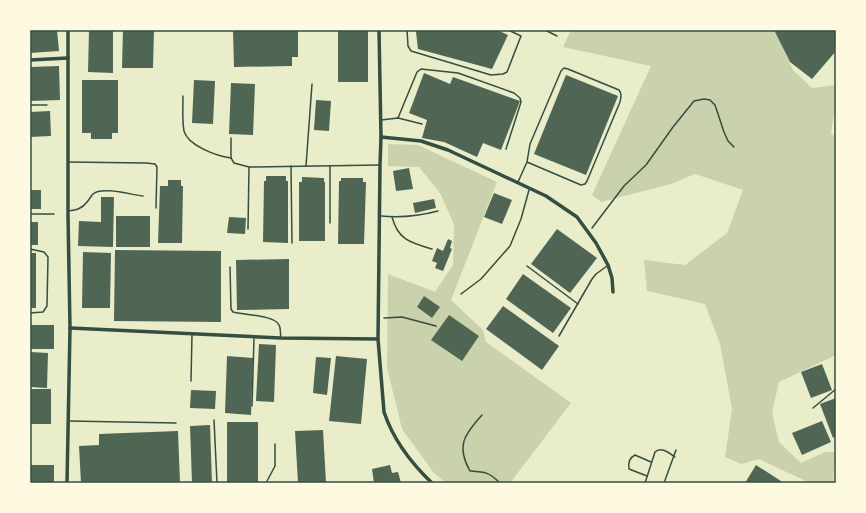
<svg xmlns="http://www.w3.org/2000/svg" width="866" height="513" font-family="Cabin,sans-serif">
	<rect width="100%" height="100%" fill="#e9edc9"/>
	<g fill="#cad2ad">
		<path d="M571,30H774L793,70L812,88L836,85V100L831,134L836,137V355L779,382L772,413L779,442L801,463L825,452H835L833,483H810L759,459L741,464L725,457L732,409L720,344L705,304L647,291L644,260L685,265L727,233L743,190L695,174L671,184L601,202L592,195L651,66L563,47Z"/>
		<path d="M388,144L418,145L497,182L451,300L483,330L486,342L571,403L510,483H446L434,473L402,429L387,368L388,274L435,292L453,265L454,224L440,193L419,167L388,166Z"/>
	</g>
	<g fill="#4f6655">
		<path d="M30,30H57L59,51L30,53Z"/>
		<path d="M89,30H113V73L88,72Z"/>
		<path d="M123,30H154L153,68H122Z"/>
		<path d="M233,30H298V57H292V66L234,67Z"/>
		<rect x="338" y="30" width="30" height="52"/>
		<path d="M417,30H497L508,35L492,69L418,49L416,32Z"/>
		<path d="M774,30H836V51L812,79L790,62Z"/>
		<path d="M59,66L60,100L30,101V67Z"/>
		<path d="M424,73L450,84L453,77L520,101L501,150L483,143L477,157L444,142L422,138L427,120L409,113Z"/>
		<path d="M566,75L618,96L586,175L534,154Z"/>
		<path d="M82,80H118V133H112V139H91V133H82Z"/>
		<path d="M194,80L215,81L213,124L192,123Z"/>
		<path d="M231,83L255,84L253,135L229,134Z"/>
		<path d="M316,100L331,101L329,131L314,130Z"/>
		<path d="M50,111L51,136L30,137V112Z"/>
		<path d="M409,168L413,189L396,191L393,171Z"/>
		<path d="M266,176H286V181H288V243L263,242L264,181H266Z"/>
		<path d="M302,177L324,178V182H325V241H299V182H302Z"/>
		<path d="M341,178H363V182H366L364,244H338L339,181H341Z"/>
		<path d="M168,180H181V186H183L182,243H158L160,186H168Z"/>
		<rect x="30" y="190" width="11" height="19"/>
		<path d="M494,193L512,200L502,224L484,217Z"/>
		<path d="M101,197H114L113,247L78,246L79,221L101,222Z"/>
		<path d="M434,199L436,208L415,213L413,203Z"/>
		<rect x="116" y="216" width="34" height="31"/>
		<path d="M229,217L246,218L245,234L227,233Z"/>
		<rect x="30" y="222" width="8" height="23"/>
		<path d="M557,229L597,258L570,293L531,264Z"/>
		<path d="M448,239L452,241L450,248L452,249L443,271L435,268L437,263L432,261L437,248L443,251Z"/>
		<path d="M115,250L221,251V322L114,321Z"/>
		<path d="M83,252L111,253L110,308H82Z"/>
		<rect x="30" y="253" width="6" height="55"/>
		<path d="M289,259V309L237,310L236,260Z"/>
		<path d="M523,274L571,308L553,333L506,299Z"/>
		<path d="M424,296L440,307L432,318L417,307Z"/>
		<path d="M503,306L559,346L542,370L486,329Z"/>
		<path d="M449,315L479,336L462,361L431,340Z"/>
		<rect x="30" y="325" width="24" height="24"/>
		<path d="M259,344L276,345L274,402L256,401Z"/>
		<path d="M30,352L48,353L47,388L30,387Z"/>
		<path d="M227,356L253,358L251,415L225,413Z"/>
		<path d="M336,356L367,359L361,424L329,421Z"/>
		<path d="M316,357L331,358L327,395L313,393Z"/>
		<path d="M822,364L832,390L811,398L801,372Z"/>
		<rect x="30" y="389" width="21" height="35"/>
		<path d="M191,390L216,391L215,409L190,408Z"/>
		<path d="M836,398V436L833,438L820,404Z"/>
		<path d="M822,421L831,442L802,455L792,433Z"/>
		<rect x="227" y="422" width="31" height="61"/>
		<path d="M210,425L212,483H192L190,426Z"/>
		<path d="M323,430L326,483H298L295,431Z"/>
		<path d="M178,431L180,483H81L79,446L99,445V434Z"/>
		<rect x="30" y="465" width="24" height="18"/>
		<path d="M390,465L392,473L398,472L401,483H374L372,469Z"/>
		<path d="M756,465L784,483H745Z"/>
	</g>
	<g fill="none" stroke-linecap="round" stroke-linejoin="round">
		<g stroke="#344e41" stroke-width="1.5">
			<path d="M592,228L624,186L646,165L673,127L694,101L704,99L710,100L715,105L724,132L728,141L734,147"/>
			<path d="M384,318L402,317L436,326"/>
			<path d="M482,415C464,435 456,446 470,471C485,472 489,472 500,483"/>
		</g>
		<g stroke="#344e41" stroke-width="1.5">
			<path d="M407,30L408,46L411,51L491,75L503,74L507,72L521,36L508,30"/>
			<path d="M545,30L557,36"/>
			<path d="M183,96C183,107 182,120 184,131C188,146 217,156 231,158"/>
			<path d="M30,105H47"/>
			<path d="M398,118L417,72L421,69L458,73L514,93L520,98L521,102L506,149"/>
			<path d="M381,120L398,118L422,124"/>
			<path d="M231,138V158L234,163L249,167L380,165"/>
			<path d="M68,162L146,163L155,164L157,167L156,208"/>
			<path d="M291,166L292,243"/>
			<path d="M306,166L312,84"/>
			<path d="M330,166V223"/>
			<path d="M518,182L527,162L530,144L561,71L564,68L568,69L619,90C622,94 621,97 620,102L587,181L585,184L581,185L527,162"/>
			<path d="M68,211C76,210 82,209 87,202C89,200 91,196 93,194C102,186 132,195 143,196"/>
			<path d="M30,214H54"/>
			<path d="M381,216C401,218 419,216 438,211"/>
			<path d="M392,217C398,240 411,243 432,249"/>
			<path d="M248,229L249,167"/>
			<path d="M30,249L44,252L48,257L47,306L43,312L30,313"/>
			<path d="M527,266L578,304"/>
			<path d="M230,267L231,309L233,312C243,315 275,315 279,325C281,328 280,334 281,338"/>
			<path d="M461,294L481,279L510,246L521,219L529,190"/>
			<path d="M559,336L592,279L596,274L607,266"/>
			<path d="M191,381L192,334"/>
			<path d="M252,406L254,338"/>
			<path d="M813,408L836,389"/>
			<path d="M214,420L217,483"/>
			<path d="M69,421L176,423"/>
			<path d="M647,476L629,469C628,463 629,458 635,455L651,462"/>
			<path d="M266,483L275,466V444"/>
			<path d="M645,483L655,452C661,446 669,453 675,457"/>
			<path d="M664,483L676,450"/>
		</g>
		<g stroke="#344e41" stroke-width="3.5">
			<path d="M379,30L381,137L380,165L378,339L384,412C393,439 412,464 432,483"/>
			<path d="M30,60L68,58"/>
			<path d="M381,137L421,141L448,150L546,196L577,217L596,243L608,265L612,278L613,292"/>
			<path d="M70,328L281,338L378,339"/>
			<path d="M67,483L70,328L68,215V30"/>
		</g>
	</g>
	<rect width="866" height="513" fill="none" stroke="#fefae0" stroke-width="62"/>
	<rect x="31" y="31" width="804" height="451" fill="none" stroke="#344e41" stroke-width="1.5"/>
</svg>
